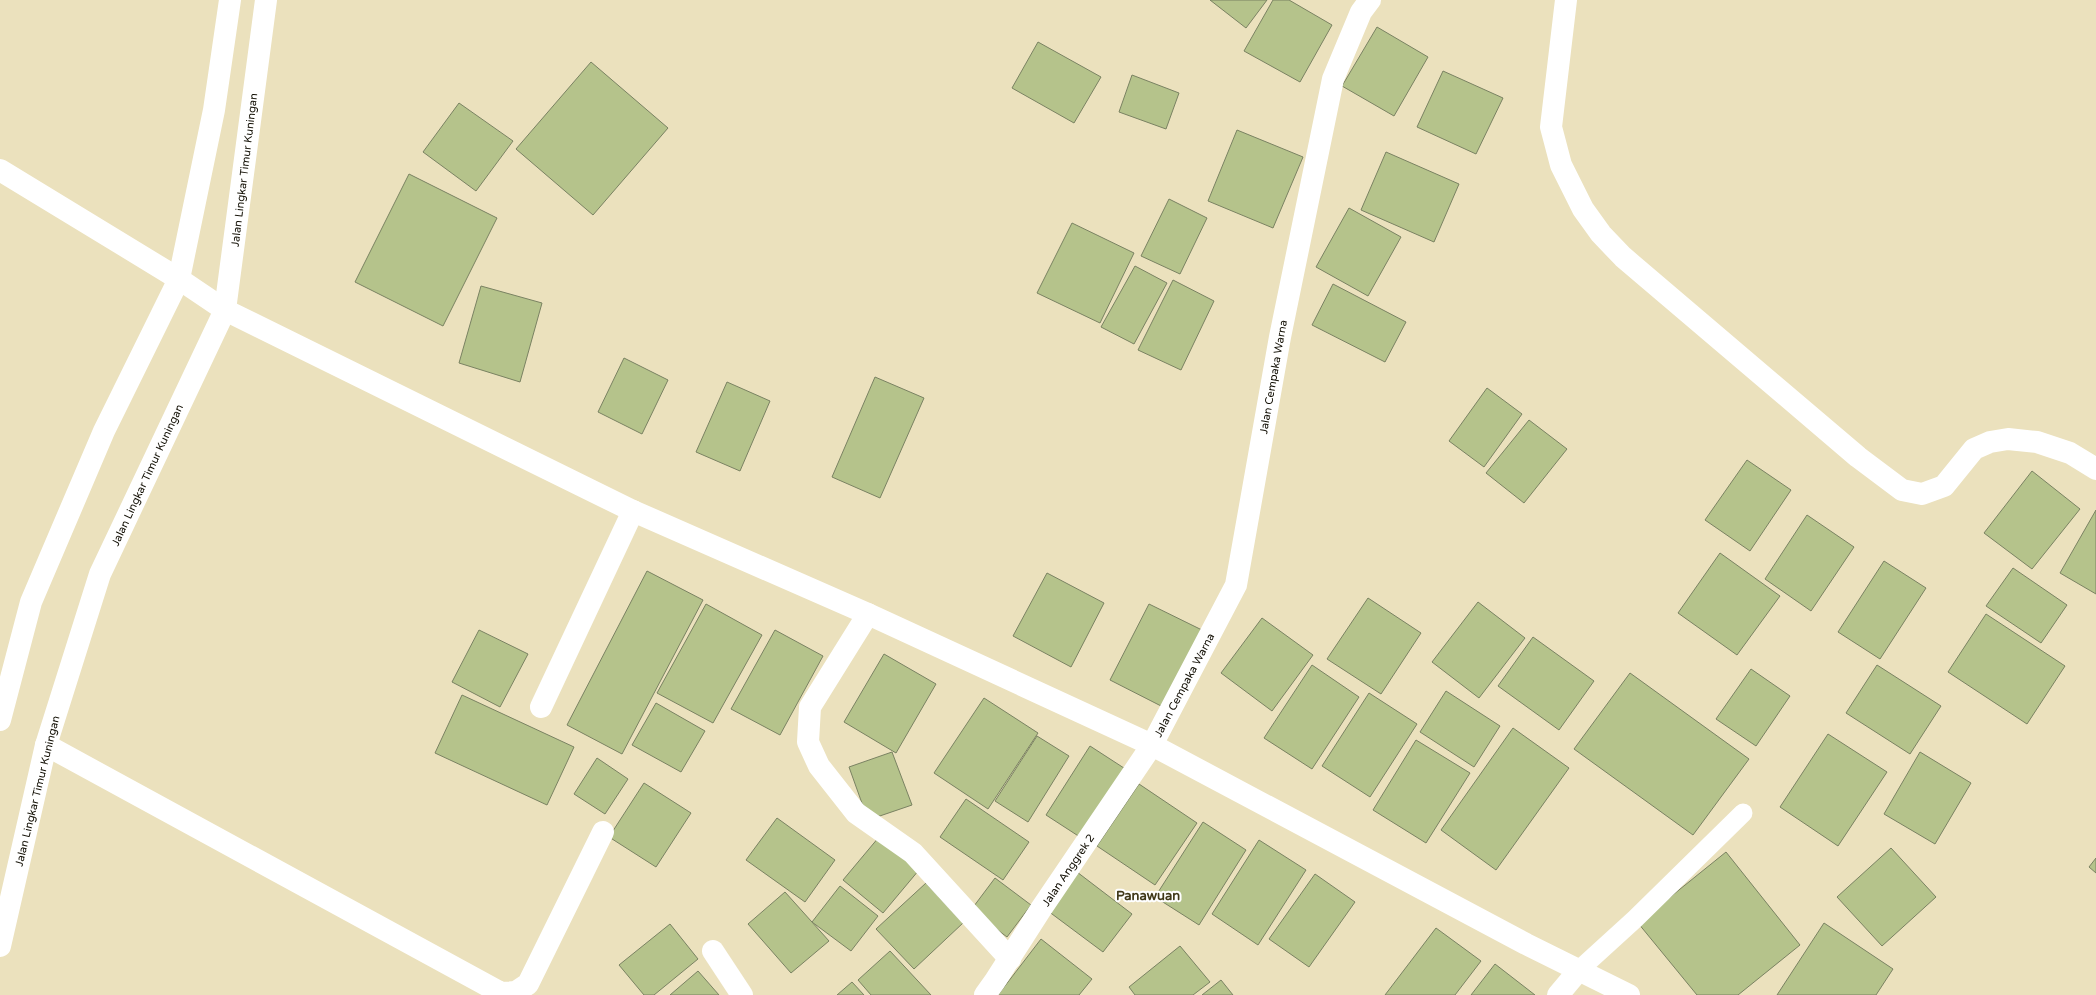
<svg xmlns="http://www.w3.org/2000/svg" width="2096" height="995" font-family="'Varela Round',sans-serif">
	<rect width="100%" height="100%" fill="#ebe1bd"/>
	<g fill="#b5c38b" stroke="#7a8262">
		<path d="M1210,0H1267L1246,28Z"/>
		<path d="M1273,0H1289L1332,25L1300,82L1244,51Z"/>
		<path d="M1377,27L1428,57L1394,116L1342,86Z"/>
		<path d="M1038,42L1101,77L1074,123L1012,88Z"/>
		<path d="M591,62L668,128L593,215L516,149Z"/>
		<path d="M1443,71L1503,98L1476,154L1417,127Z"/>
		<path d="M1132,75L1179,93L1166,129L1119,112Z"/>
		<path d="M459,103L513,141L476,191L423,152Z"/>
		<path d="M1237,130L1303,157L1273,228L1208,201Z"/>
		<path d="M1386,152L1459,184L1434,242L1361,210Z"/>
		<path d="M409,174L497,218L443,326L355,282Z"/>
		<path d="M1169,199L1207,218L1180,274L1141,256Z"/>
		<path d="M1349,208L1401,237L1368,296L1316,267Z"/>
		<path d="M1072,223L1134,253L1100,323L1037,293Z"/>
		<path d="M1135,266L1167,283L1134,344L1101,327Z"/>
		<path d="M1173,280L1214,301L1181,370L1138,350Z"/>
		<path d="M1333,284L1406,322L1385,362L1312,325Z"/>
		<path d="M481,286L542,303L520,382L459,363Z"/>
		<path d="M624,358L668,380L642,434L598,412Z"/>
		<path d="M875,377L924,398L880,498L832,477Z"/>
		<path d="M727,382L770,401L740,471L696,452Z"/>
		<path d="M1487,388L1522,414L1484,467L1449,441Z"/>
		<path d="M1529,420L1567,449L1524,503L1486,473Z"/>
		<path d="M1747,460L1791,490L1750,551L1705,520Z"/>
		<path d="M2032,471L2080,509L2032,569L1984,533Z"/>
		<path d="M2096,510V594L2060,573Z"/>
		<path d="M1807,515L1854,547L1811,611L1765,579Z"/>
		<path d="M1720,553L1780,596L1737,655L1678,613Z"/>
		<path d="M1884,561L1926,588L1880,659L1838,632Z"/>
		<path d="M2013,568L2067,605L2041,643L1986,606Z"/>
		<path d="M647,571L703,600L622,754L567,725Z"/>
		<path d="M1047,573L1104,603L1071,667L1013,636Z"/>
		<path d="M1368,598L1421,633L1381,694L1327,659Z"/>
		<path d="M1478,602L1525,638L1479,698L1432,662Z"/>
		<path d="M706,604L762,635L713,723L657,693Z"/>
		<path d="M1149,604L1204,631L1165,708L1110,680Z"/>
		<path d="M1986,614L2065,666L2027,724L1948,672Z"/>
		<path d="M1262,618L1313,655L1272,711L1221,673Z"/>
		<path d="M479,630L528,654L500,707L452,682Z"/>
		<path d="M775,630L823,656L780,735L731,709Z"/>
		<path d="M1533,637L1594,681L1559,730L1498,686Z"/>
		<path d="M884,654L936,684L896,753L844,722Z"/>
		<path d="M1312,665L1359,697L1312,769L1264,738Z"/>
		<path d="M1877,665L1941,706L1910,754L1846,713Z"/>
		<path d="M1751,669L1790,696L1756,746L1716,719Z"/>
		<path d="M1630,673L1749,759L1693,835L1574,749Z"/>
		<path d="M1446,691L1500,726L1474,767L1420,732Z"/>
		<path d="M1369,693L1417,724L1370,797L1322,766Z"/>
		<path d="M462,695L574,747L547,805L435,753Z"/>
		<path d="M984,698L1038,733L988,809L934,773Z"/>
		<path d="M656,703L705,731L681,772L632,745Z"/>
		<path d="M1513,728L1569,768L1496,870L1441,830Z"/>
		<path d="M1828,734L1887,772L1838,846L1780,807Z"/>
		<path d="M1037,736L1069,756L1028,822L995,801Z"/>
		<path d="M1416,740L1470,773L1426,843L1373,810Z"/>
		<path d="M1090,746L1127,770L1083,839L1046,815Z"/>
		<path d="M892,752L912,805L868,820L849,767Z"/>
		<path d="M1920,752L1971,783L1935,844L1884,814Z"/>
		<path d="M597,758L628,779L605,814L574,794Z"/>
		<path d="M644,783L691,813L656,867L609,837Z"/>
		<path d="M1139,784L1197,823L1155,885L1097,846Z"/>
		<path d="M966,799L1029,842L1003,880L940,837Z"/>
		<path d="M777,818L835,860L805,902L746,860Z"/>
		<path d="M1203,822L1246,850L1199,925L1155,897Z"/>
		<path d="M879,837L919,870L883,913L843,880Z"/>
		<path d="M1259,840L1306,870L1258,945L1212,914Z"/>
		<path d="M1891,848L1936,897L1882,946L1837,897Z"/>
		<path d="M1726,852L1800,945L1738,995H1697L1638,923Z"/>
		<path d="M2096,858V873L2089,867Z"/>
		<path d="M1077,872L1132,914L1103,952L1048,911Z"/>
		<path d="M1315,874L1355,902L1309,967L1269,939Z"/>
		<path d="M995,878L1031,905L1007,937L971,910Z"/>
		<path d="M926,883L963,923L914,969L876,929Z"/>
		<path d="M840,886L878,916L851,951L812,922Z"/>
		<path d="M785,892L829,941L791,973L748,924Z"/>
		<path d="M1824,923L1893,969L1876,995H1777Z"/>
		<path d="M670,924L698,959L654,995H644L619,965Z"/>
		<path d="M1436,928L1481,961L1455,995H1385Z"/>
		<path d="M1041,939L1092,979L1079,995H998Z"/>
		<path d="M1180,946L1210,982L1193,995H1135L1129,987Z"/>
		<path d="M890,951L931,995H871L858,980Z"/>
		<path d="M1495,964L1535,995H1471Z"/>
		<path d="M698,971L719,995H670Z"/>
		<path d="M1221,980L1233,995H1202Z"/>
		<path d="M852,982L864,995H837Z"/>
	</g>
	<g fill="none" stroke-linecap="round" stroke-linejoin="round">
		<path stroke="#fff" stroke-width="19" d="M1579,970L1635,919L1743,813"/>
		<g stroke="#fff" stroke-width="22">
			<path d="M1566,0L1551,127L1561,165L1583,209L1601,234L1623,257L1858,457L1902,490L1922,494L1944,486L1974,449L1990,442L2008,439L2037,442L2070,453L2096,469"/>
			<path d="M0,170L179,279L225,310L633,511L868,614L1152,745L1526,944L1629,995"/>
			<path d="M868,614L810,707L808,742L819,766L856,813L913,853L1010,959"/>
			<path d="M541,707L633,511"/>
			<path d="M46,745L501,993L516,992L528,984L603,832"/>
			<path d="M713,951L742,995"/>
			<path d="M985,995L995,981L1041,909L1152,745L1236,585L1280,337L1333,79L1361,12L1370,0"/>
			<path d="M1558,995L1579,970"/>
		</g>
		<g stroke="#fff" stroke-width="22">
			<path d="M0,720L31,602L104,431L179,279L214,110L230,0"/>
			<path d="M0,946L46,745L100,574L225,310L266,0"/>
		</g>
	</g>
	<g text-anchor="middle" stroke-width="4" stroke-linejoin="round" paint-order="stroke">
		<g font-size="11" fill="#120f04" stroke="#fff">
			<text transform="translate(244 170) rotate(-83)" y="4">Jalan Lingkar Timur Kuningan</text>
			<text transform="translate(1273 377) rotate(-80)" y="4">Jalan Cempaka Warna</text>
			<text transform="translate(147 475) rotate(-65)" y="4">Jalan Lingkar Timur Kuningan</text>
			<text transform="translate(1184 685) rotate(-62)" y="4">Jalan Cempaka Warna</text>
			<text transform="translate(37 791) rotate(-76)" y="4">Jalan Lingkar Timur Kuningan</text>
			<text transform="translate(1068 870) rotate(-56)" y="4">Jalan Anggrek 2</text>
		</g>
		<g font-size="13" font-weight="bold" fill="#403819" stroke="#fff">
			<text x="1148" y="900">Panawuan</text>
		</g>
	</g>
</svg>
